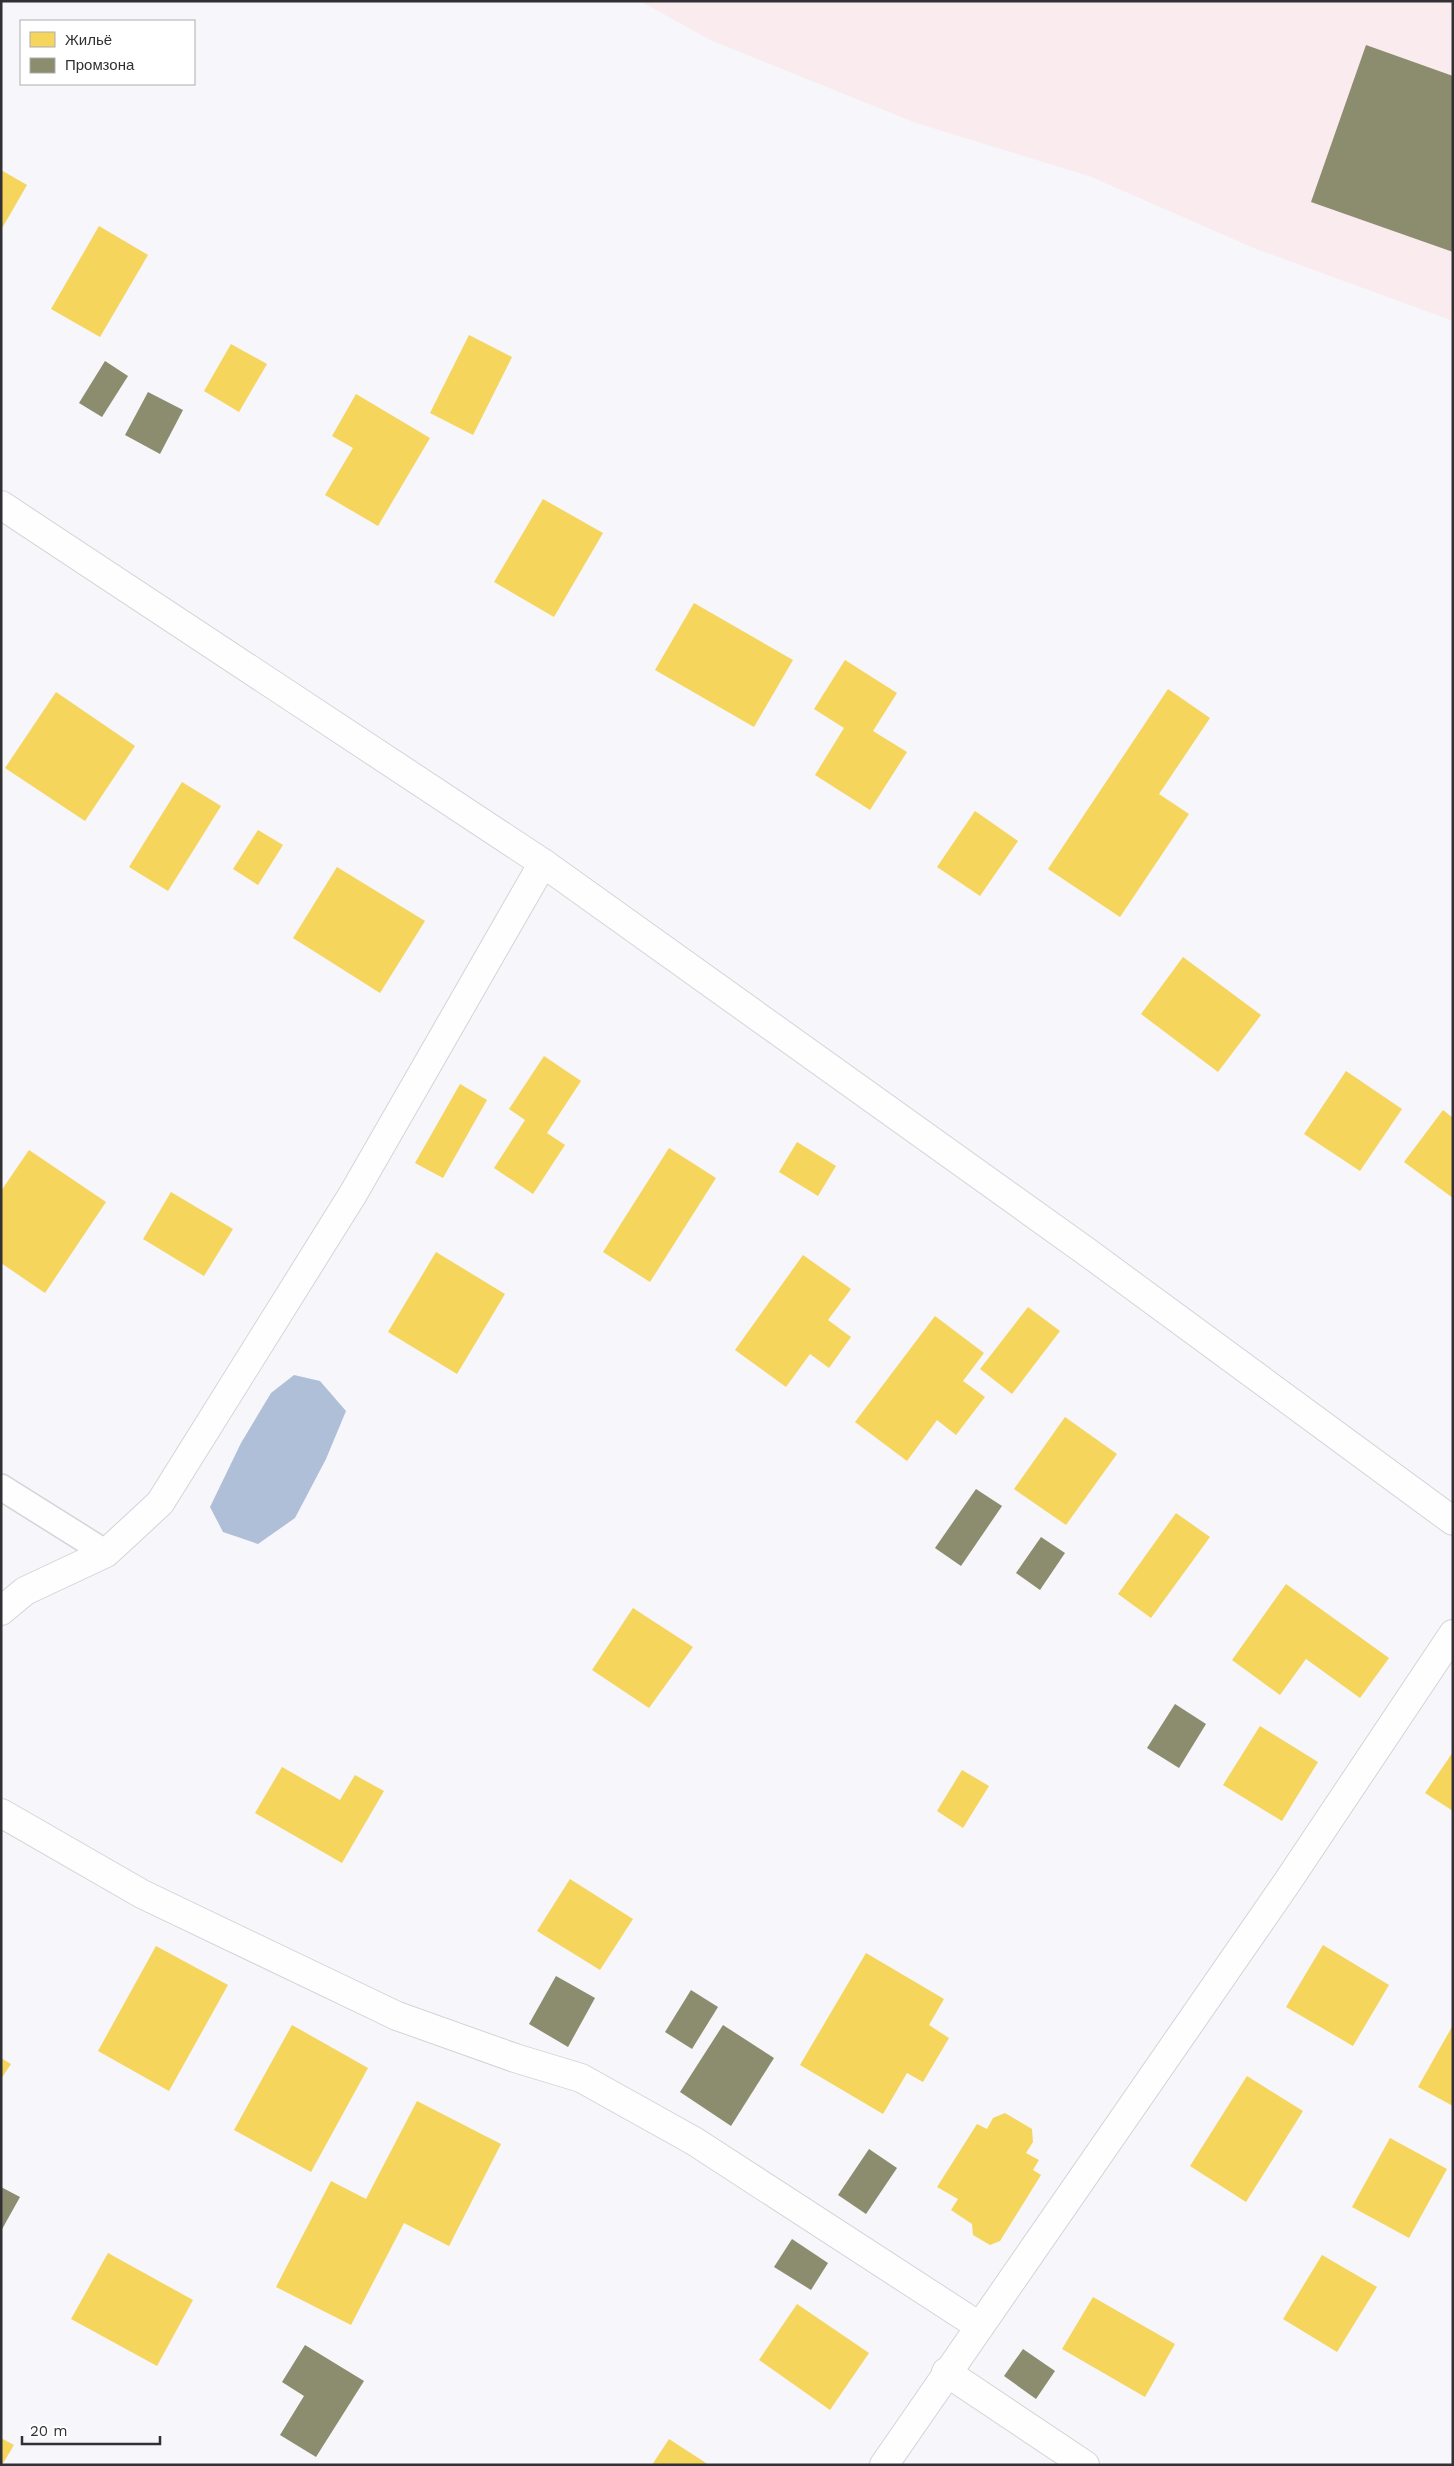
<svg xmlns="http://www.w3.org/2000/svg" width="1454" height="2466" font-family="'Work Sans',sans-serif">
	<rect width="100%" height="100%" fill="#f6f6fb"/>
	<path fill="#faecee" d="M640,1H1453V321L1256,249L1089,176L916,123L710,40Z"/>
	<path fill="#b0bfd8" d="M294,1375L320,1381L346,1411L326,1459L295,1518L258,1544L223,1532L210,1507L241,1443L271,1393Z"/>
	<g fill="#f6d55c">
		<path d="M1,170L27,185L1,230Z"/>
		<path d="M99,226L148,255L100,337L51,309Z"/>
		<path d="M469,335L512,357L473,435L430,413Z"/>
		<path d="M231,344L267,364L239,412L204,391Z"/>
		<path d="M356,394L430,438L378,526L325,495L353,448L332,436Z"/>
		<path d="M543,499L603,533L554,617L494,582Z"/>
		<path d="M694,603L793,660L754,727L655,670Z"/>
		<path d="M845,660L897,693L873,731L907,752L870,810L815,775L844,728L814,709Z"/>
		<path d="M1168,689L1210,718L1159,794L1189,814L1120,917L1048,869Z"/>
		<path d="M56,692L135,746L85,821L5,768Z"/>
		<path d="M182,782L221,806L168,891L129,867Z"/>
		<path d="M975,811L1018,841L980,896L937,867Z"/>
		<path d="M258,830L283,845L258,885L233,869Z"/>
		<path d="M337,867L425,921L380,993L293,938Z"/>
		<path d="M1183,957L1261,1015L1218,1072L1141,1014Z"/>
		<path d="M544,1056L581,1081L547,1133L565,1145L533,1194L494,1168L525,1120L509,1109Z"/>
		<path d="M1346,1071L1402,1109L1360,1171L1304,1134Z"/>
		<path d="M460,1084L487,1100L443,1178L415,1163Z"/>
		<path d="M1443,1110L1453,1118V1198L1404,1162Z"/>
		<path d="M797,1142L836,1166L818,1196L779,1172Z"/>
		<path d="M669,1148L716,1178L650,1282L603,1252Z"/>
		<path d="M29,1150L106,1202L45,1293L1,1263V1191Z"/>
		<path d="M171,1192L233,1229L204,1276L143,1239Z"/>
		<path d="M436,1252L505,1294L457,1374L388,1332Z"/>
		<path d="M803,1255L851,1289L828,1320L851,1337L829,1368L810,1354L786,1387L735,1350Z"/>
		<path d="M1028,1307L1060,1331L1012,1394L980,1369Z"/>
		<path d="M935,1316L984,1353L963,1381L985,1397L956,1435L937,1420L907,1461L855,1422Z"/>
		<path d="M1065,1417L1117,1454L1066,1525L1014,1489Z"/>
		<path d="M1176,1513L1210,1537L1151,1618L1118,1594Z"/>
		<path d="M1286,1584L1389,1658L1360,1698L1306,1659L1280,1695L1232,1660Z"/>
		<path d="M633,1608L693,1647L649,1708L592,1670Z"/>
		<path d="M1260,1726L1318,1762L1282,1821L1223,1785Z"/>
		<path d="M1453,1752V1811L1425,1793Z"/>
		<path d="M282,1767L340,1800L355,1775L384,1791L342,1863L255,1813Z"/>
		<path d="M962,1770L989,1786L963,1828L937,1811Z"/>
		<path d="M570,1879L633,1919L600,1970L537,1931Z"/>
		<path d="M1323,1945L1389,1985L1353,2046L1286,2007Z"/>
		<path d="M156,1946L228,1985L169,2091L98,2051Z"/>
		<path d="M866,1953L944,1999L929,2025L949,2038L923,2082L907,2073L883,2114L800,2065Z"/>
		<path d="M292,2025L368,2068L311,2172L234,2130Z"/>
		<path d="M1453,2025V2106L1418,2087Z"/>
		<path d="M1,2058L11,2064L1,2079Z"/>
		<path d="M1247,2076L1303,2111L1246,2202L1190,2166Z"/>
		<path d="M417,2101L501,2144L449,2246L404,2223L351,2325L276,2287L331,2181L366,2199Z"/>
		<path d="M1005,2113L1032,2129L1033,2142L1026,2153L1039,2160L1033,2170L1041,2175L1000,2241L990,2245L973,2235L972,2224L951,2210L958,2199L937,2187L977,2124L987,2129L993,2118Z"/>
		<path d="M1390,2138L1447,2169L1409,2238L1352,2207Z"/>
		<path d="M108,2253L193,2300L157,2366L71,2319Z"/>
		<path d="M1322,2255L1377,2287L1337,2352L1283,2319Z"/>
		<path d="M1093,2297L1175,2344L1145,2397L1062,2349Z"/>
		<path d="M797,2304L869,2353L830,2410L759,2360Z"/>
		<path d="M1,2438L14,2445L2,2465H1Z"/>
		<path d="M669,2439L709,2465H652Z"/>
	</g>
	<g fill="#8c8c6e">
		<path d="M1366,45L1453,76V252L1311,202Z"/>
		<path d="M105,361L128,376L102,417L79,403Z"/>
		<path d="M148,392L183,410L160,454L125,435Z"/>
		<path d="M976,1489L1002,1506L961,1566L935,1548Z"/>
		<path d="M1041,1537L1065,1553L1040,1590L1016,1573Z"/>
		<path d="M1175,1704L1206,1724L1179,1768L1147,1748Z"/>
		<path d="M556,1976L595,1998L568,2047L529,2024Z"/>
		<path d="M691,1990L718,2007L692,2049L665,2032Z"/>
		<path d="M723,2025L774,2058L731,2126L680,2092Z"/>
		<path d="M869,2149L897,2168L866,2214L838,2195Z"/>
		<path d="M1,2187L20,2197L1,2231Z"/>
		<path d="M792,2239L828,2263L811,2290L774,2267Z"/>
		<path d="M305,2345L364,2381L316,2457L280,2435L304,2396L282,2382Z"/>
		<path d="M1023,2349L1055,2371L1036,2399L1004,2376Z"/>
	</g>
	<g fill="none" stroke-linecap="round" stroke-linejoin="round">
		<defs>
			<path id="lane" d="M1,1487L106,1553"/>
			<g id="street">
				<path d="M1,505L543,863L1087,1252L1453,1521"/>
				<path d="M1,1611L25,1591L106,1553L160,1503L353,1194L543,863"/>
				<path d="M1,1813L142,1894L397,2016L515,2058L581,2078L694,2141L979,2326"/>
				<path d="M946,2372L1085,2465"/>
				<path d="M884,2465L1288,1881L1453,1634"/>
			</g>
		</defs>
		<use href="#lane" stroke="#d4d4d8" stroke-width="28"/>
		<use href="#street" stroke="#d4d4d8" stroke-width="30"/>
		<use href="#lane" stroke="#fefefe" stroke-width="25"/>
		<use href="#street" stroke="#fefefe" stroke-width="28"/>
	</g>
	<rect width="1454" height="2466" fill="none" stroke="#313135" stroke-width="5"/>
	<rect x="20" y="20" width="175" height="65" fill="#ffffff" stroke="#adadae"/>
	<rect x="30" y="32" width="25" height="15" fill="#f6d55c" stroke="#adadae"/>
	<text x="65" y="45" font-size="15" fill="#313135">Жильё</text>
	<rect x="30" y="58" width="25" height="15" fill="#8c8c6e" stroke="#adadae"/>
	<text x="65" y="70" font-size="15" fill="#313135">Промзона</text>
	<path d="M22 2436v8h138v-8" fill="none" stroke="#313135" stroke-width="2.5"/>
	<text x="30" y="2436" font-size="15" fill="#313135" stroke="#ffffff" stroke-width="4" paint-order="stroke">20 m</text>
</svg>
